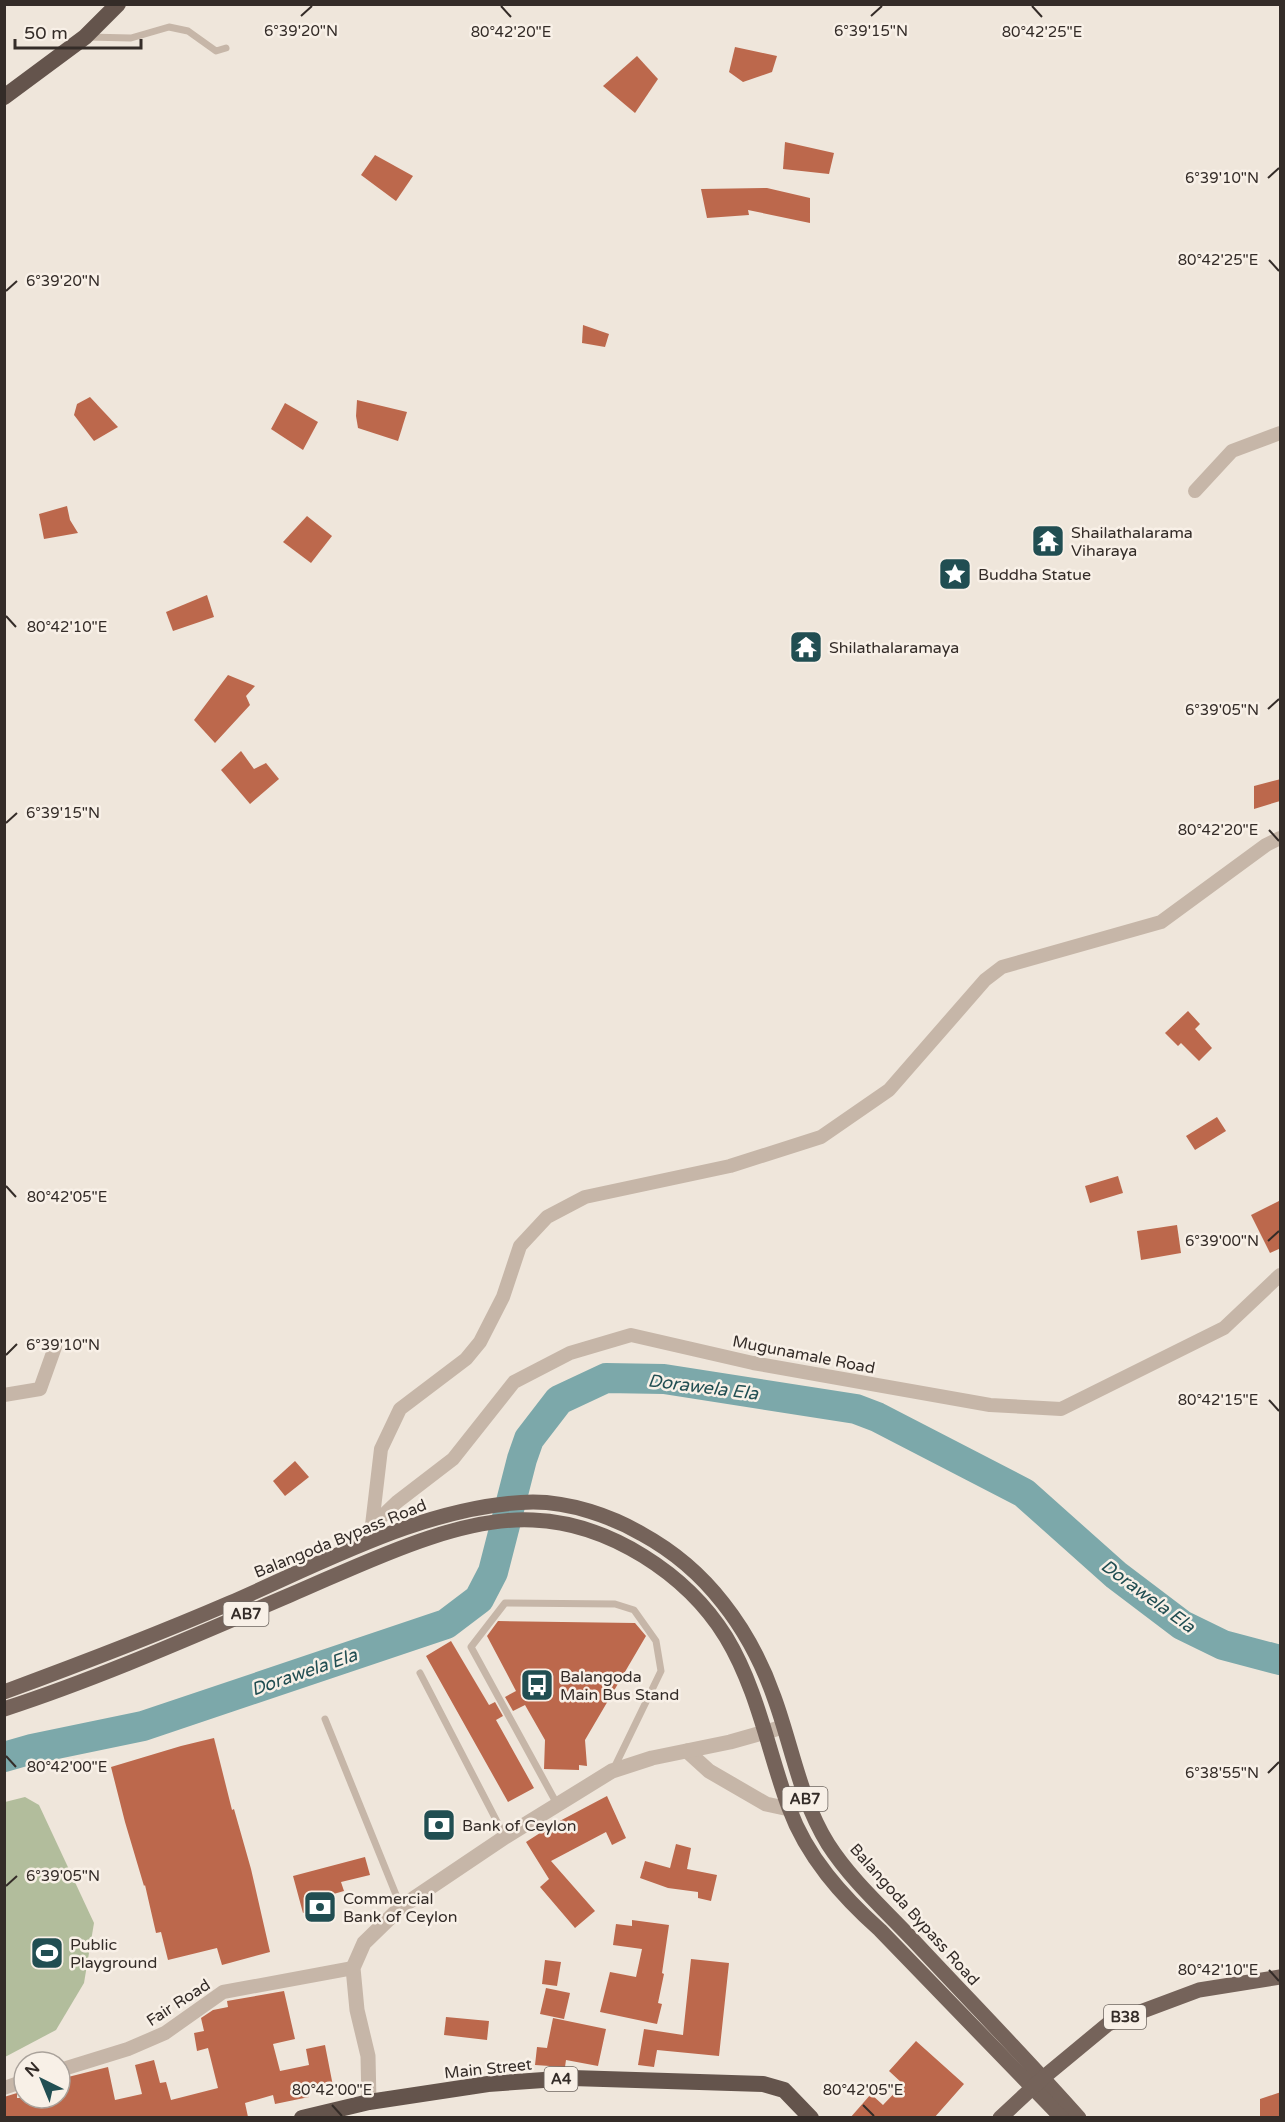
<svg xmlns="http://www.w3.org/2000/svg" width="1285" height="2122" font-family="'Varela Round',sans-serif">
	<rect width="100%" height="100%" fill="#efe6db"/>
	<path fill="#b2bd9c" d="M25,1797L39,1805L94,1923L84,1983L56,2030L5,2057V1802Z"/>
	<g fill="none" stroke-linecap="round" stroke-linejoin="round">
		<path stroke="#7ca8aa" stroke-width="30" d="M4,1757L32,1749L143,1726L446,1624L479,1599L493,1572L522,1459L529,1439L559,1400L606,1378L664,1379L856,1409L877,1417L1024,1493L1116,1575L1182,1625L1223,1645L1280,1660"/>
	</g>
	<g fill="#bc684c">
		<path d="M735,47L777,56L772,72L743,82L729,72Z"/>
		<path d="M637,56L658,79L635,113L603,86Z"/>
		<path d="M785,142L834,153L829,174L783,169Z"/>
		<path d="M375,155L413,176L396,201L361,175Z"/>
		<path d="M767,188L810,198V223L748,210L749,215L707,218L701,189Z"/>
		<path d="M583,325L609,334L605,347L582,343Z"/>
		<path d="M90,397L118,427L94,441L74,415L77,404Z"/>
		<path d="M357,400L407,412L398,441L358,428L356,416Z"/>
		<path d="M285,403L318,422L303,450L271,429Z"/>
		<path d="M67,506L70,520L78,533L44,539L39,514Z"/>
		<path d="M307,516L332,536L311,563L283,542Z"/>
		<path d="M207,595L214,617L173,631L166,612Z"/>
		<path d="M228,675L255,686L246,696L250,705L215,743L194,720Z"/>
		<path d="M241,751L254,769L266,763L279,779L250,804L221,770Z"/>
		<path d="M1281,779L1280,801L1254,809V786Z"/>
		<path d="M1188,1011L1200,1024L1195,1029L1212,1048L1199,1061L1181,1043L1178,1046L1165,1033Z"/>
		<path d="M1217,1117L1226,1131L1195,1150L1186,1136Z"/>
		<path d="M1118,1176L1123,1193L1090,1203L1085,1186Z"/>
		<path d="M1281,1200V1248L1270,1253L1251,1215Z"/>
		<path d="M1177,1225L1181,1253L1141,1260L1137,1231Z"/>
		<path d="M295,1461L309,1477L285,1496L273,1481Z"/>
		<path d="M498,1621L635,1623L646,1636L585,1740L587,1766L579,1765V1770L544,1769L545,1740L525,1705L513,1711L505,1697L516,1691L487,1636Z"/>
		<path d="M451,1641L489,1705L495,1702L503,1716L496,1720L534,1788L508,1802L426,1656Z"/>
		<path d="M214,1738L232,1810L234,1809L251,1869L270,1952L222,1965L217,1948L168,1960L161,1932L156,1933L145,1885L144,1886L125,1822L111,1767L181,1746Z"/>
		<path d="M607,1796L626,1838L612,1845L606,1832L551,1861L595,1911L575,1928L540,1887L549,1879L526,1842L554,1824Z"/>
		<path d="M676,1844L691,1848L687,1869L717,1875L711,1901L698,1898V1892L668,1888L640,1878L645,1861L670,1868Z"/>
		<path d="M365,1857L370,1875L341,1882L344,1891L330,1895L333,1904L303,1913L293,1876Z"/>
		<path d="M632,1920L669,1925L662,1973L664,1974L658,2003L662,2004L657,2024L600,2012L610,1972L636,1977L642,1949L613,1945L616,1924L632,1926Z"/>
		<path d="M691,1959L729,1963L719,2056L657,2050L654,2067L638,2065L644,2029L683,2035Z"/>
		<path d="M545,1960L561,1962L557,1986L542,1984Z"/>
		<path d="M546,1988L570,1993L564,2019L540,2014Z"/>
		<path d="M284,1991L295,2039L273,2044L280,2071L309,2065L306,2049L325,2045L333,2086L308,2091L309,2097L275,2104L273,2095L245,2103L248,2117L4,2118V2097L17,2093V2098H64L60,2079L108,2067L115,2100L142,2094L135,2065L154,2060L160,2083L166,2082L171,2100L218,2088L208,2048L197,2051L194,2033L204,2031L201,2018L213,2010L228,2007L227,2001Z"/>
		<path d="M446,2017L489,2021L487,2040L444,2035Z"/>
		<path d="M553,2018L606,2029L598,2066L566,2060L565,2067L535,2065L537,2047L547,2048Z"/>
		<path d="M916,2041L964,2084L934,2118H850L871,2094L883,2105L903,2084L889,2071Z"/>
		<path d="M1281,2092V2118H1260V2099Z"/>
	</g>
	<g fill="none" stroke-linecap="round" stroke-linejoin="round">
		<g stroke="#c6b6a8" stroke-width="7">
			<path d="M87,37L131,38L169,27L188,31L216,51L226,48"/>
			<path d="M420,1673L505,1837"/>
			<path d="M325,1719L401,1907"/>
			<path d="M557,1804L471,1647L505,1603L615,1604L634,1610L656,1641L661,1671L614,1768"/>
		</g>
		<g stroke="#c6b6a8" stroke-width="14">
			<path d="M1195,491L1232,451L1280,433"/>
			<path d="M4,1395L40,1389L55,1347"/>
			<path d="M372,1525L381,1449L400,1409L466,1359L480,1342L503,1297L520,1246L547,1217L585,1197L730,1166L821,1137L889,1090L985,980L1002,967L1161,922L1266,845L1280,838"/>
			<path d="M371,1527L397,1502L453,1459L514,1382L570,1353L631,1335L753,1363L990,1405L1061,1409L1224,1328L1280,1275"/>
			<path d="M60,2070L128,2049L165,2033L223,1992L353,1968"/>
			<path d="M4,2088L24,2081"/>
		</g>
		<g stroke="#c6b6a8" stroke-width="15">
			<path d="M687,1751L709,1771L766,1804L789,1809L806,1802"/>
			<path d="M369,2102L368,2056L357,2010L353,1968L364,1943L401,1907L505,1837L612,1771L652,1758L730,1742L783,1727"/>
		</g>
		<g stroke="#75635a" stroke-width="15">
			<path d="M4,1692C80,1664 156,1635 230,1603C324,1562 430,1504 533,1502C570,1502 611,1516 642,1534C673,1551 702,1576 723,1603C746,1632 762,1663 774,1697C792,1746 800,1799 828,1844C851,1880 884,1909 913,1940C968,1999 1025,2057 1079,2118"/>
			<path d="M4,1709C102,1677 196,1635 290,1595C361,1565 456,1516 533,1520C609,1523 687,1574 726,1637C758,1690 768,1751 789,1808C807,1857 842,1896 880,1930L1062,2118"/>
			<path d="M1000,2118L1044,2077L1108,2024L1199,1990L1280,1977"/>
		</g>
		<g stroke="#64544c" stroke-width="16">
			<path d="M4,97L85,37L118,4"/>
			<path d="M302,2118L369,2102L488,2084L572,2078L763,2084L784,2090L811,2118"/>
		</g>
	</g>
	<path fill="none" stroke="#342c28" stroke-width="2" d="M501,6L511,17M1032,6L1042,17M301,16L312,6M871,16L882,6M1268,178L1279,168M1269,260L1279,271M6,291L17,281M6,616L16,627M1268,709L1279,699M6,823L17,813M1269,830L1279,841M6,1186L16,1197M1268,1241L1279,1231M6,1355L17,1344M1269,1400L1279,1411M6,1756L16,1767M1268,1773L1279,1762M6,1886L17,1876M1269,1970L1279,1981M332,2105L342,2116M863,2105L874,2116"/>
	<defs>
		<symbol id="temple-square" viewBox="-11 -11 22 22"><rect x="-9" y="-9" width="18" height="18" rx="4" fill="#214e52" stroke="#f8f0e7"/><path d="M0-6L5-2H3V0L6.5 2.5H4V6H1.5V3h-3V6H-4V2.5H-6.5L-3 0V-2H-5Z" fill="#fff"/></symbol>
		<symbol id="sight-square" viewBox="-11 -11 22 22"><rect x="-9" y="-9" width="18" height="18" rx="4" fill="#214e52" stroke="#f8f0e7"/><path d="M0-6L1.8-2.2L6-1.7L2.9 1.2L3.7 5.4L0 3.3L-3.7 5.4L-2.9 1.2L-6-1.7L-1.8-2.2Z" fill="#fff"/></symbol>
		<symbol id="bus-square" viewBox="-11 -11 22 22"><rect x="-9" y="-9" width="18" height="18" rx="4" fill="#214e52" stroke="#f8f0e7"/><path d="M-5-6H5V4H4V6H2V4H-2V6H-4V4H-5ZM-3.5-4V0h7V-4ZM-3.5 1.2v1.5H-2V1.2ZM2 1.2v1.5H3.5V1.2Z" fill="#fff"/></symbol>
		<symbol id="bank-square" viewBox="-11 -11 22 22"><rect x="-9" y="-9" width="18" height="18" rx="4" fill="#214e52" stroke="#f8f0e7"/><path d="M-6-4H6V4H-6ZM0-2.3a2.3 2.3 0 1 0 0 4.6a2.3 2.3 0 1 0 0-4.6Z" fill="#fff"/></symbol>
		<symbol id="stadium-square" viewBox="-11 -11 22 22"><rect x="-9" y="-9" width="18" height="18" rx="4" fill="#214e52" stroke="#f8f0e7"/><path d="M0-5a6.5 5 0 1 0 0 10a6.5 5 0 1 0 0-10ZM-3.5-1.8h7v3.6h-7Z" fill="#fff"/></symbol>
	</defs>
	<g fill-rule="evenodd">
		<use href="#temple-square" x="1029" y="522" width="38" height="38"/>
		<use href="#sight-square" x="936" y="555" width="38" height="38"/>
		<use href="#temple-square" x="787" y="628" width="38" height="38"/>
		<use href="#bus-square" x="518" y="1666" width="38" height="38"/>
		<use href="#bank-square" x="420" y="1806" width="38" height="38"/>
		<use href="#bank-square" x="301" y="1888" width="38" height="38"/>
		<use href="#stadium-square" x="28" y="1934" width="38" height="38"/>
	</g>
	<g text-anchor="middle" stroke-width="5" stroke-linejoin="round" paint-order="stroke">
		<g fill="#f8f0e7" stroke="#6f6761" stroke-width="1.5">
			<rect x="223.5" y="1602" width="45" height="24" rx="4.5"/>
			<rect x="782.5" y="1787" width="45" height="24" rx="4.5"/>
			<rect x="1104" y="2005" width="42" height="24" rx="4.5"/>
			<rect x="544.5" y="2067" width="33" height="24" rx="4.5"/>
		</g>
		<g font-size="15" font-weight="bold" fill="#342c28">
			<text x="246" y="1619">AB7</text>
			<text x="805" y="1804">AB7</text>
			<text x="1125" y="2022">B38</text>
			<text x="561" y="2084">A4</text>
		</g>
		<g font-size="16" fill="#342c28" stroke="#f8f0e7" text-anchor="start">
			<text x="1071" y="538">Shailathalarama<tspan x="1071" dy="18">Viharaya</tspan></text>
			<text x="978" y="580">Buddha Statue</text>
			<text x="829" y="653">Shilathalaramaya</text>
			<text x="560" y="1682">Balangoda<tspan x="560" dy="18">Main Bus Stand</tspan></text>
			<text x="462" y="1831">Bank of Ceylon</text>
			<text x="343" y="1904">Commercial<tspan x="343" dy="18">Bank of Ceylon</tspan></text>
			<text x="70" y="1950">Public<tspan x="70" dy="18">Playground</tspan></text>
		</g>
		<g font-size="16" fill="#342c28" stroke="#f8f0e7">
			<text transform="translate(804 1354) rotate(11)" y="6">Mugunamale Road</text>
			<text transform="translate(340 1538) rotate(-22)" y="6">Balangoda Bypass Road</text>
			<text transform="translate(915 1914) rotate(48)" y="6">Balangoda Bypass Road</text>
			<text transform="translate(178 2002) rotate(-33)" y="6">Fair Road</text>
			<text transform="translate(488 2068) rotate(-6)" y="6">Main Street</text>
		</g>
		<g font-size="18" font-style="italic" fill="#214e52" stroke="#f8f0e7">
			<text transform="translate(703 1387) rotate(7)" y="6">Dorawela Ela</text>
			<text transform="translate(1148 1596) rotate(36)" y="6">Dorawela Ela</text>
			<text transform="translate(304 1672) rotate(-19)" y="6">Dorawela Ela</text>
		</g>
	</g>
	<g font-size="15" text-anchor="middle" fill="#342c28" stroke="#f8f0e7" stroke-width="5" stroke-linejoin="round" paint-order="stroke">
		<text x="301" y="36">6°39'20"N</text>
		<text x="871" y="36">6°39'15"N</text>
		<text x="511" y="37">80°42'20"E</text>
		<text x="1042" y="37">80°42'25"E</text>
		<text x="1222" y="183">6°39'10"N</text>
		<text x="1218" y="265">80°42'25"E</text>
		<text x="63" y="286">6°39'20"N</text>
		<text x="67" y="632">80°42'10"E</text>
		<text x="1222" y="715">6°39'05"N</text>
		<text x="63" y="818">6°39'15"N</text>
		<text x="1218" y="835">80°42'20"E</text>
		<text x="67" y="1202">80°42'05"E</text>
		<text x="1222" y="1246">6°39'00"N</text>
		<text x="63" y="1350">6°39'10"N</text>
		<text x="1218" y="1405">80°42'15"E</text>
		<text x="67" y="1772">80°42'00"E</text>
		<text x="1222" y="1778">6°38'55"N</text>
		<text x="63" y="1881">6°39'05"N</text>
		<text x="1218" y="1975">80°42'10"E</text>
		<text x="332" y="2095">80°42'00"E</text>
		<text x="863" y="2095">80°42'05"E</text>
	</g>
	<rect width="1285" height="2122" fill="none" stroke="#342c28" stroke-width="12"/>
	<g transform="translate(42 2080) rotate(317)"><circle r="28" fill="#f8f0e7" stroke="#aaa29b" stroke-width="1.5"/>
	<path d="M0-4.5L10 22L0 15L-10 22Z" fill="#214e52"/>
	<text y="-9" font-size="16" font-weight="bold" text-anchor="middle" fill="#342c28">N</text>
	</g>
	<path d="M15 39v9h126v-9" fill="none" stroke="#342c28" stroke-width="3"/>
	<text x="24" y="39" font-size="18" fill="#342c28" stroke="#f8f0e7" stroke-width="4.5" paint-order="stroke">50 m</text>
</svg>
